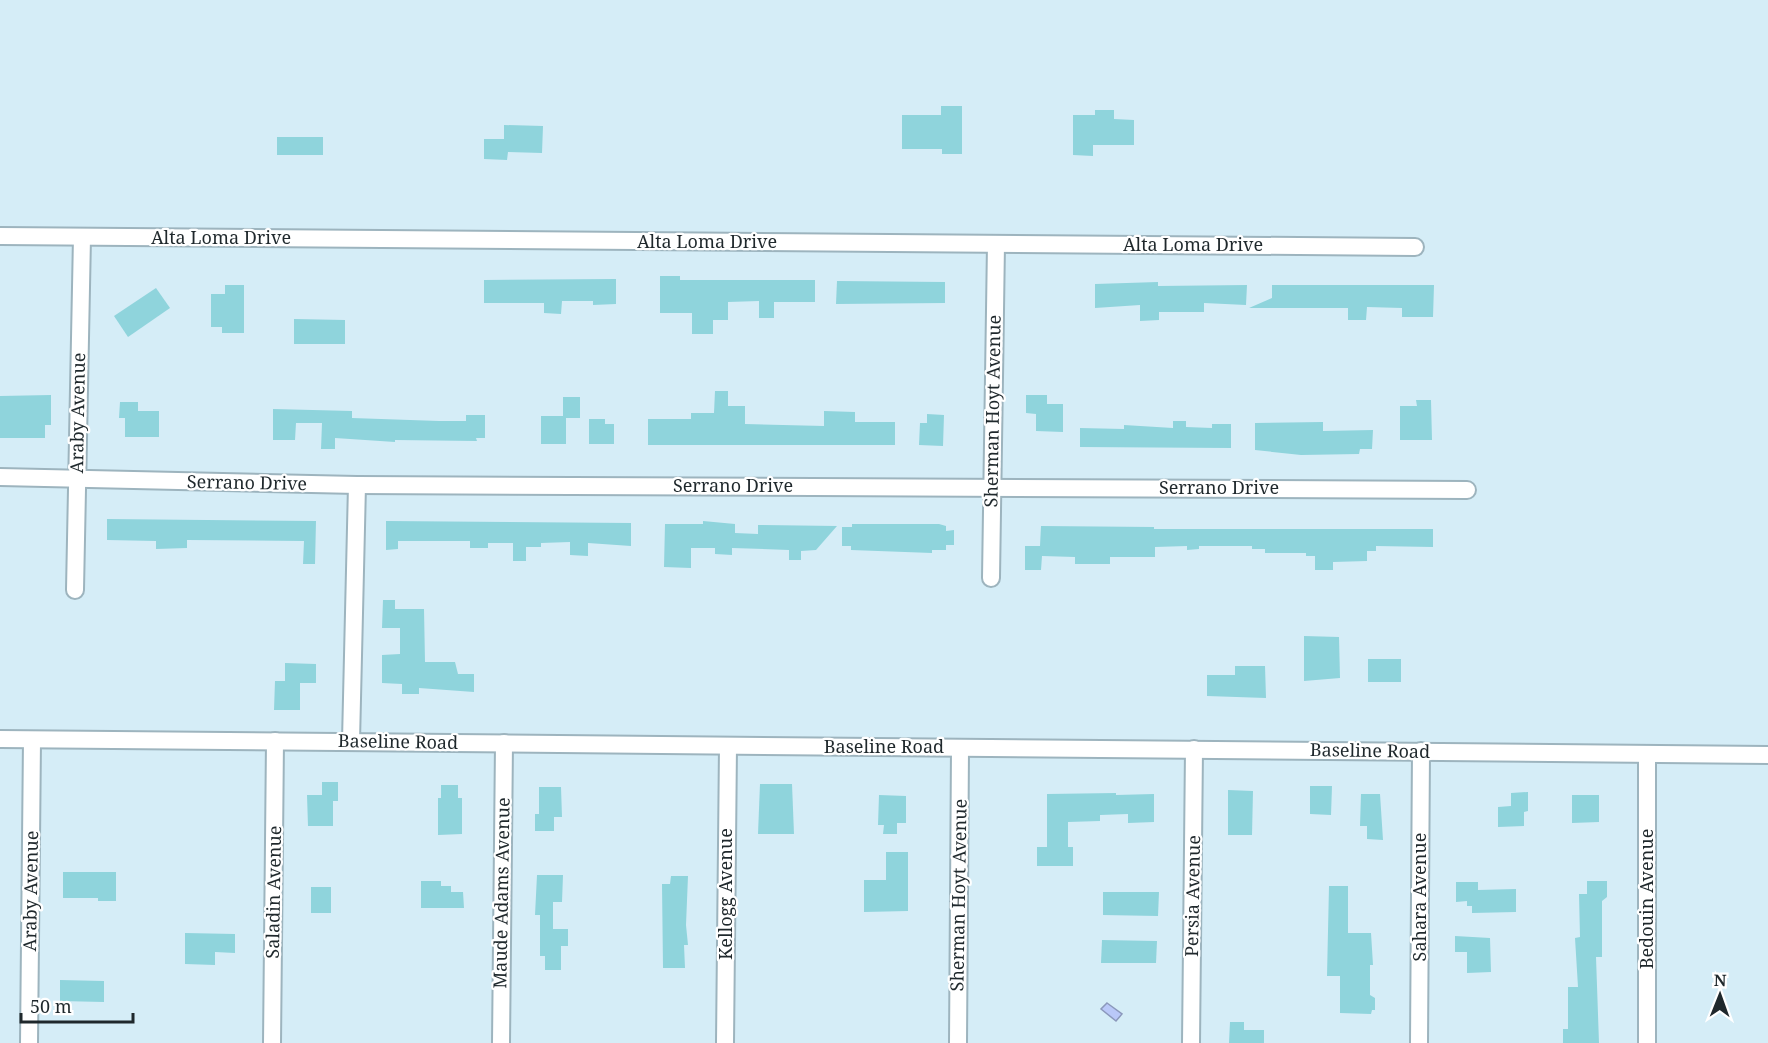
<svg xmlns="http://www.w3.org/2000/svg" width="1768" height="1043" font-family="'Noto Serif',serif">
	<rect width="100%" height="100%" fill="#d5edf7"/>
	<path fill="#b9c8f8" stroke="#8b98bb" stroke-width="1.5" d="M1107,1003L1122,1014L1116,1021L1101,1009Z"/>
	<g fill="#8fd4dc">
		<path d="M941,106H962V154H942V149H902V115H941Z"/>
		<path d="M1095,110H1114V119L1134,120V145H1093V156L1073,155V115H1095Z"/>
		<path d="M504,125L543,126L542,153L508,152L507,160L484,159V139H504Z"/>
		<rect x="277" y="137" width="46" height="18"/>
		<path d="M660,276H680V280H815V302H774V318H759V301L728,302V320H713V334H692V313H660Z"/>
		<path d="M616,279V304L593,305V301H562L561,314L544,313V303H484V280Z"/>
		<path d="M837,281L945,282V303L836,304Z"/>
		<path d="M1158,282V286L1247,285L1246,305L1204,303V312H1159V320L1140,321V305L1095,308V284Z"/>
		<path d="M225,285H244V333H222V327H211V294H225Z"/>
		<path d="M1272,285H1434L1433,317H1402V308L1367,307L1366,320H1348V308H1249L1272,298Z"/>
		<path d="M156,288L170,308L128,337L114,316Z"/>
		<path d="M294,319L345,320V344H294Z"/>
		<path d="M715,391H728V406H745V424L824,426V411L855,412V422H895V445H648V419H691V413H714Z"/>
		<path d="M51,395V425H45V438H0V396Z"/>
		<path d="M1026,395H1047V404H1063V432L1036,431V414L1026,413Z"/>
		<path d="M563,397H580V418H566V444H541V416H563Z"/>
		<path d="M1416,400H1431L1432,440H1400V406H1417Z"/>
		<path d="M120,402H138V411H159V437H125V418H119Z"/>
		<path d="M273,409L352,411V418L439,421H466V415H485V438H476L477,441L395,440V442L335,438V449H321L322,423H296L295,440H273Z"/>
		<path d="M927,414L944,415L943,446L919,445L920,423H927Z"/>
		<path d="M589,419H605V424H614V444H589Z"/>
		<path d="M1173,421H1186V427L1212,428V424H1231V448L1080,447V428L1124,429V425L1173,428Z"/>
		<path d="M1323,422V431L1373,430L1372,449H1360L1359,454L1301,455L1255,450V423Z"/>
		<path d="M107,519L316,521L315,564H303L304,541L187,540V548L156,549V541L107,540Z"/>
		<path d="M386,521L631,523V546L588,543V556L570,555V542L541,543V547H526V561H513V543H488V548H470V541H398V549L386,550Z"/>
		<path d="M703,521L735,524V533L758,534V525L837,526L816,550L801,551V560H789V550L732,548V555L715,554V548H691V568L664,567L665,524H703Z"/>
		<path d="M852,524H939L946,526V531L954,530V545H946V550H932V553L851,550V546H842V527H852Z"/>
		<path d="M1041,526L1154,527V529H1433V547L1376,546V551H1367V561L1333,562V570H1315V556H1306V553H1265V549H1252V546H1199V549L1187,550V546L1155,547V557H1110V564H1075V557L1042,556L1041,570H1025V546H1040Z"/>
		<path d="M383,600H395V609H424L425,662H455L458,674H474V692L419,688V694H402V684L382,683V655L400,654V628H382Z"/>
		<path d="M1304,636L1339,637L1340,678L1304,681Z"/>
		<rect x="1368" y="659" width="33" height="23"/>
		<path d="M285,663L316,664V683H300V710H274L275,681H285Z"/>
		<path d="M1235,666H1265L1266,698L1207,696V675H1235Z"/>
		<path d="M322,782H338V801H333V826H308L307,795H322Z"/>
		<path d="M760,784H792L794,834H758Z"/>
		<path d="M441,785H458V798H462V834L438,835V798H441Z"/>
		<path d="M1310,786H1332L1331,815L1310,814Z"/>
		<path d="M539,787H561L562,817H554V831H535V814H539Z"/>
		<path d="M1228,790L1253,791L1252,835H1228Z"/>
		<path d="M1528,792V811L1524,812V826L1498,827V807L1511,806V793Z"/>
		<path d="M1116,793V795L1154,794V822L1128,823V814L1100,815V821L1068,822V847H1073V866H1037V847H1047V794Z"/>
		<path d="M1361,794H1380L1383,840L1367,839V826H1360Z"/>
		<path d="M879,795L906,796V823H897V834H883L884,825H878Z"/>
		<path d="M1572,795H1599V822L1572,823Z"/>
		<path d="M886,852H908V911L864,912V880H886Z"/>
		<path d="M63,872H116V901H98V898H63Z"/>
		<path d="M537,875H563L562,902H553V929H568V946H561V970H545V956H540V915H535Z"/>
		<path d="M671,876H688L686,925L688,945H684L685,968H663L662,884H670Z"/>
		<path d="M421,881H441V886H451V892H463L464,908H421Z"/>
		<path d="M1587,881H1607V897L1602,901V957H1596L1599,1043H1563V1029H1568V987H1578L1575,938L1580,937L1579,894H1587Z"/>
		<path d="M1456,882H1478V890L1516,889V912L1472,913V906H1467V901L1456,902Z"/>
		<path d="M1329,886H1348V933H1371L1373,965H1370V995L1375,998V1010H1372L1371,1014L1340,1013V976H1327Z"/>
		<rect x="311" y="887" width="20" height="26"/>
		<path d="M1103,892H1159L1158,916L1103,915Z"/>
		<path d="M185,933L235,934V953L215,952V965L185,964Z"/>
		<path d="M1455,936L1490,938L1491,972L1467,973V952H1455Z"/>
		<path d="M1102,940L1157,941L1156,963H1101Z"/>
		<path d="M60,980L104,981V1002L60,1001Z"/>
		<path d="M1230,1022H1244V1030H1264V1043H1229Z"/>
	</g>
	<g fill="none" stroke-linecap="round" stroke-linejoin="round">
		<defs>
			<g id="street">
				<path d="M0,236L1415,247"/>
				<path d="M0,477L357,485L1467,490"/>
				<path d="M991,578L996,244"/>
				<path d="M75,590L82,237"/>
				<path d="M0,739L1768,755"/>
				<path d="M351,741L357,485"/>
				<path d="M1647,754V1043"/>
				<path d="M29,1043L32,740"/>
				<path d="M272,1043L275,741"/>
				<path d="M501,1043L504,743"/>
				<path d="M725,1043L728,746"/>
				<path d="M958,1043L960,748"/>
				<path d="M1191,1043L1194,749"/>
				<path d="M1419,1043L1421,751"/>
			</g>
		</defs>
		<use href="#street" stroke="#9db4be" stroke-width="20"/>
		<use href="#street" stroke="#fff" stroke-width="16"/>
	</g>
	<g text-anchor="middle" stroke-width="4.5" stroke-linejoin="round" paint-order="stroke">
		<g font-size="18" fill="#1f282c" stroke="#fff">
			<text x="221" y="244">Alta Loma Drive</text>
			<text x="707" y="248">Alta Loma Drive</text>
			<text x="1193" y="251">Alta Loma Drive</text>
			<text transform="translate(993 411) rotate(-89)" y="6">Sherman Hoyt Avenue</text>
			<text transform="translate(78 413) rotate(-89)" y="6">Araby Avenue</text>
			<text transform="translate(247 483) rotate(1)" y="6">Serrano Drive</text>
			<text x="733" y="492">Serrano Drive</text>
			<text x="1219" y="494">Serrano Drive</text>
			<text transform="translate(398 742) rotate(1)" y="6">Baseline Road</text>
			<text x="884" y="753">Baseline Road</text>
			<text transform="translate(1370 751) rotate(1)" y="6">Baseline Road</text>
			<text transform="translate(31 891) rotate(-89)" y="6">Araby Avenue</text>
			<text transform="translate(274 892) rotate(-89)" y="6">Saladin Avenue</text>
			<text transform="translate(502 893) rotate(-89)" y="6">Maude Adams Avenue</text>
			<text transform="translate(726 894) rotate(-90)" y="6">Kellogg Avenue</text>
			<text transform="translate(959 895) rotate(-89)" y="6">Sherman Hoyt Avenue</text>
			<text transform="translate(1193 896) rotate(-89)" y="6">Persia Avenue</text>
			<text transform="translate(1420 897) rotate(-90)" y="6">Sahara Avenue</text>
			<text transform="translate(1647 899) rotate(-90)" y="6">Bedouin Avenue</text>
		</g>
	</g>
	<g transform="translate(1720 995) rotate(1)" stroke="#ffffff" stroke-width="4.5" paint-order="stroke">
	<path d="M0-4.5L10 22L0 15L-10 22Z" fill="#1f282c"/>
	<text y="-9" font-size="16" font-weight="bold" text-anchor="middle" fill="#1f282c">N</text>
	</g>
	<path d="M21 1013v9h112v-9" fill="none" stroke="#1f282c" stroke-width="3"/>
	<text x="30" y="1013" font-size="18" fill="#1f282c" stroke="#ffffff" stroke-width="4.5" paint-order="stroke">50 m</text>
</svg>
